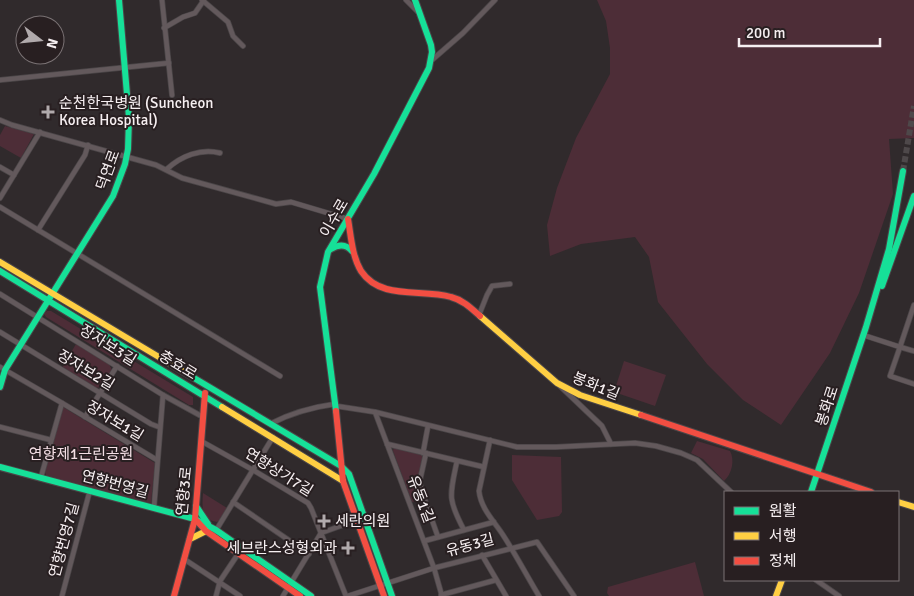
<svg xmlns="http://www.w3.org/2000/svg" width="914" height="596" font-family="Signika,'Noto Sans KR',sans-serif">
	<rect width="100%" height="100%" fill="#302a2c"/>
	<g fill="#4d2d37">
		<path d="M597,0H914V138L889,139L893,194L859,293L830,353L781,425L743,400L707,364L658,302L649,257L635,237L581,244L550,256L547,225L557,188L576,138L610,74V48L606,21Z"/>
		<path d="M5,126L34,134L21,158L0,146V135Z"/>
		<path d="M47,311H51L193,397V405H189L46,317L44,314Z"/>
		<path d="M76,344L109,364L112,370L102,387L95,388L62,368Z"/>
		<path d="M624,361L666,375L655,406L614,392Z"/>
		<path d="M63,407L155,463L151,503L46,476L45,471Z"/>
		<path d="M697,441L730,451C735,460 732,474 724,481L703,459L691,453Z"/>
		<path d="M394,447L423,454L419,482L423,499L412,502L393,451Z"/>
		<path d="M512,455L561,457L562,512L559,516L537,520L512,480Z"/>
		<path d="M203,493L227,508L220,520L217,522C201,520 202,506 203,493Z"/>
		<path d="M695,562L704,596H609L607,593L608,587Z"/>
	</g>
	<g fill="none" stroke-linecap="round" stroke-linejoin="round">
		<path stroke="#4e484a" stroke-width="6" stroke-dasharray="6 3" stroke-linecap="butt" d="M903,171L914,106"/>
		<defs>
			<g id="street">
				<path d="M162,0L172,95"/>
				<path d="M202,0L228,22L233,36L243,46"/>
				<path d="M406,0L419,13"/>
				<path d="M164,28L183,17L195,13L204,0"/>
				<path d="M432,60L463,33L495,0"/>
				<path d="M0,80L169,63"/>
				<path d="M0,120L12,125L156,165L182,178L276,204L291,202L348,219"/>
				<path d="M0,167L14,175"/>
				<path d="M167,169C181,156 201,148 220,153"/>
				<path d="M0,198L40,132"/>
				<path d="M0,207L280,376"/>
				<path d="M38,230L85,155L88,145"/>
				<path d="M0,294L163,395L203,417"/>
				<path d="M914,305L900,347L914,351"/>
				<path d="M479,315L487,295L492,286L510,284"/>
				<path d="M0,332L151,424L159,427"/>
				<path d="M863,335L900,347L890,376L914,384"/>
				<path d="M0,367L62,403L41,477"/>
				<path d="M560,386L602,426L611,444"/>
				<path d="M62,403L157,460"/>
				<path d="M336,406L375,412L517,447H556L635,443L656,446L681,453L697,460L731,492"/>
				<path d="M375,412L434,568L442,596"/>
				<path d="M85,417L117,366"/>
				<path d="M270,424C289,414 313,407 335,404"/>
				<path d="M0,427L51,440"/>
				<path d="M490,440L479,491C481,509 494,521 503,535C516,555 527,576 539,596"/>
				<path d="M201,441L253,470L308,503L311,508L346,596"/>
				<path d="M387,444L484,467"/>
				<path d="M423,453L428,426"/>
				<path d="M426,453L420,480L421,489L438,537"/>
				<path d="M457,461C450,495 447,498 464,530"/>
				<path d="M233,502L309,554"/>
				<path d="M154,507L163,395"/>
				<path d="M215,532L273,437"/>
				<path d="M424,541L494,522"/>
				<path d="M482,555L506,596"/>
				<path d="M184,559L240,596"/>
				<path d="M816,580L839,596"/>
				<path d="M441,595L496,580"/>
				<path d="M62,596L90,490"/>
				<path d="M216,596L220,581L240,551"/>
				<path d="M283,596L321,533L357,520"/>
				<path d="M348,596L434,568L537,542L574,596"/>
			</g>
			<g id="fast">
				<path d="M331,249C339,244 346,244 352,251"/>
				<path d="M0,271L222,407"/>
				<path d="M882,286L914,196"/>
				<path d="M184,372L341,466L349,474L392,596"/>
				<path d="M0,387L5,370L113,196L125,164L128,149L129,118L119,0"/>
				<path d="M336,411L320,287L328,252L374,174L429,68L432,52L431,45L415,0"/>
				<path d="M0,467L195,519L216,530L311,596"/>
				<path d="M811,492L866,327L889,249L903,171"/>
				<path d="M196,506L208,524"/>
			</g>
			<g id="slow">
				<path d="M0,262L184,372"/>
				<path d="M480,316L557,383L580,395L641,415"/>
				<path d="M222,407L343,481"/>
				<path d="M898,502L914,507"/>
				<path d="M190,539L206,531"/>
				<path d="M776,596L782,580"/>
			</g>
			<g id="jam">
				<path d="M348,219C351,236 352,256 361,271C381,301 422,288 451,297C463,300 471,308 480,316"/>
				<path d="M336,411L343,481L384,596"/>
				<path d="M641,415L871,492"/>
				<path d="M197,521L206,531L300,596"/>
				<path d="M174,596L195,519L205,393"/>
			</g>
		</defs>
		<use href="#street" stroke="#4b4648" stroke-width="6"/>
		<use href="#fast" stroke="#4b4648" stroke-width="8"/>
		<use href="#slow" stroke="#4b4648" stroke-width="8"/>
		<use href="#jam" stroke="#4b4648" stroke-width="8"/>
		<use href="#street" stroke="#63595c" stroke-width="4.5"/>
		<use href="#fast" stroke="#16e098" stroke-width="6"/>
		<use href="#slow" stroke="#ffcf43" stroke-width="6"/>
		<use href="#jam" stroke="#f24e42" stroke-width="6"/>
	</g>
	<g fill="#b1aaac" stroke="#281f21" stroke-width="2">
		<path d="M45.5 104.5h5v5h5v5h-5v5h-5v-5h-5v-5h5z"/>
		<path d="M321.5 513.5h5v5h5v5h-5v5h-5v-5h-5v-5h5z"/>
		<path d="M345.5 540.5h5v5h5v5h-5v5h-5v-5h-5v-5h5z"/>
	</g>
	<g text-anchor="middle" stroke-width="4" stroke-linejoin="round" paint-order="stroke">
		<g font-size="15" fill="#f6eff1" stroke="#281f21" text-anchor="start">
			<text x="59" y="108">순천한국병원 (Suncheon<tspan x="59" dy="17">Korea Hospital)</tspan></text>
			<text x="335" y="526">세란의원</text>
			<text x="337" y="553" text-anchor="end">세브란스성형외과</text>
		</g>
		<g font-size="15" fill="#f6eff1" stroke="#281f21">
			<text transform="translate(108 170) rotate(-70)" y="5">덕연로</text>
			<text transform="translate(334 218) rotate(-60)" y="5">이수로</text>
			<text transform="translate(108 345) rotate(32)" y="5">장자보3길</text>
			<text transform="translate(178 365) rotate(31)" y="5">충효로</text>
			<text transform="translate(86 370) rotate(31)" y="5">장자보2길</text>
			<text transform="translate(596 386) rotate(22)" y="5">봉화1길</text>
			<text transform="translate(827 406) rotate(-72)" y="5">봉화로</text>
			<text transform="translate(115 421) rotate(31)" y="5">장자보1길</text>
			<text transform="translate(279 472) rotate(32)" y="5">연향상가7길</text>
			<text transform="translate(115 484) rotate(15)" y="5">연향번영길</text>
			<text transform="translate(184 491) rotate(-84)" y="5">연향3로</text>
			<text transform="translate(421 499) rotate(69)" y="5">유동1길</text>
			<text transform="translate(64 540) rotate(-75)" y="5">연향번영7길</text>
			<text transform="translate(470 545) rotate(-15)" y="5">유동3길</text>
		</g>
		<g font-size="15" fill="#f3dee4" stroke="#281f21">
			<text x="81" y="459">연향제1근린공원</text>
		</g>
	</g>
	<rect x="724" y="491" width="175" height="90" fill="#281f21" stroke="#7a7274"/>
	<rect x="734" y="507" width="25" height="8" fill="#16e098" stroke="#7a7274"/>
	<text x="769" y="516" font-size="15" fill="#f6eff1">원활</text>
	<rect x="734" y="532" width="25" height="8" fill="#ffcf43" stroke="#7a7274"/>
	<text x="769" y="541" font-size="15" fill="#f6eff1">서행</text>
	<rect x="734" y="557" width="25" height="8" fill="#f24e42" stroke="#7a7274"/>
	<text x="769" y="566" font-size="15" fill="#f6eff1">정체</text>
	<g transform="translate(40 40) rotate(106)"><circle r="24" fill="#281f21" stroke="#7a7274"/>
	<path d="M0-4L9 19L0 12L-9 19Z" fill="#b1aaac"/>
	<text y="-8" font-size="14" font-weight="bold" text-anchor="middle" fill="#f6eff1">N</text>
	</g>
	<path d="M739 38v8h141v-8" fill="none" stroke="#f6eff1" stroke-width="2.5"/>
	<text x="746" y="38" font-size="15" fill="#f6eff1" stroke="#281f21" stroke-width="4" paint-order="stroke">200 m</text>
</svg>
